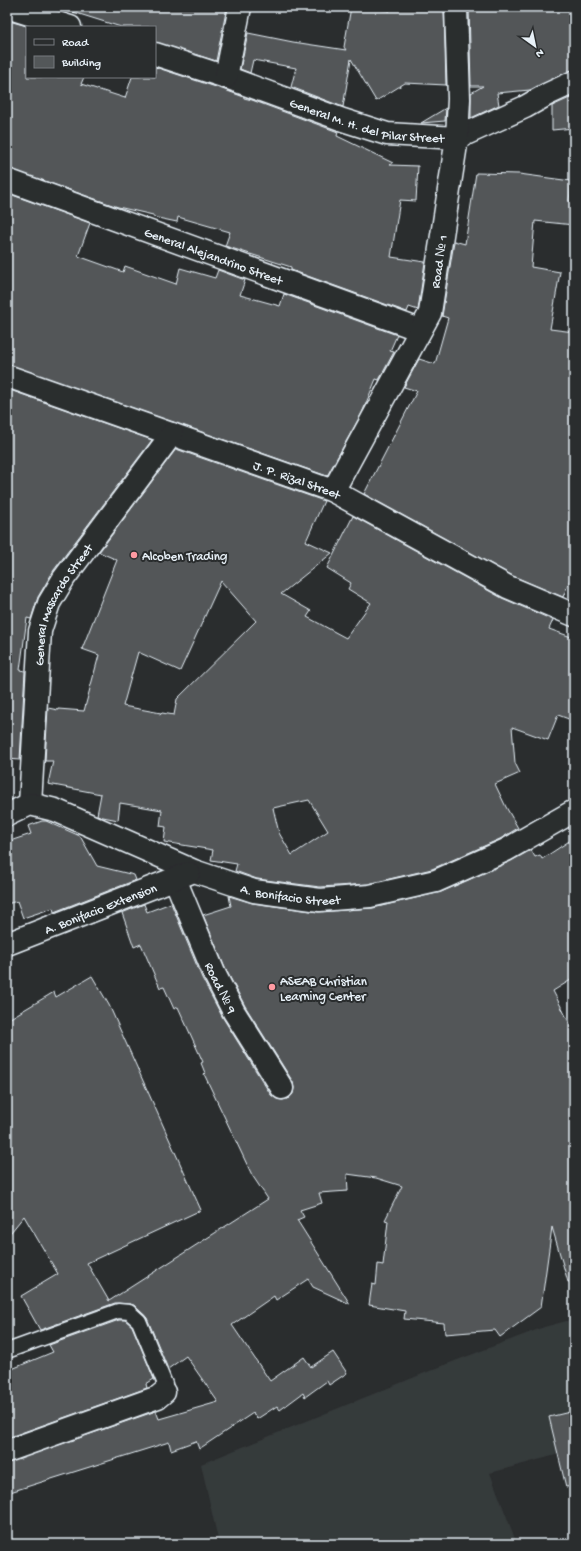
<svg xmlns="http://www.w3.org/2000/svg" width="581" height="1551" font-family="'Gochi Hand',sans-serif">
	<rect width="100%" height="100%" fill="#2a2d2e"/>
	<filter id="ink" filterUnits="userSpaceOnUse"><feTurbulence type="fractalNoise" baseFrequency=".025" numOctaves="2"/><feDisplacementMap in="SourceGraphic" scale="8" xChannelSelector="R" yChannelSelector="G"/><feConvolveMatrix kernelMatrix="1 2 1 2 8 2 1 2 1" color-interpolation-filters="sRGB"/></filter>
	<g filter="url(#ink)">
		<path fill="#363a3b" d="M574,1319V1450L490,1473L517,1544H219L201,1464L447,1364L544,1327Z"/>
		<g fill="#535759" stroke="#e8f1f8" fill-rule="evenodd">
			<path d="M74,7H227L216,61L155,42V27H121L73,12Z"/>
			<path d="M351,7H365L390,11V7H444L446,85L405,83L376,101L351,59L343,107L291,87L296,68L253,60L250,73L240,69L248,33L293,42L346,50L344,47Z"/>
			<path d="M469,7H574V70L569,71L530,90L497,93L499,105L471,118V93L483,86H471Z"/>
			<path d="M9,21L27,26V77H84L81,84L125,98L132,77H155V67L222,89L244,97V98L252,100L338,132L337,136L393,163L390,165L418,166L416,201L400,200L391,257L425,262L418,310L409,307L407,312L291,270V267L225,246L230,232L178,217L177,222L153,217V215L118,207L7,168V28Z"/>
			<path d="M574,96V128L552,130V106Z"/>
			<path d="M446,108L445,121L421,123Z"/>
			<path d="M476,173L519,174L571,181L569,201L574,202V225L535,221L531,267L560,272L550,329L574,332V570L563,597L513,576L364,494L417,391L404,387L419,359L435,364L448,318L442,316L454,242V241L465,244Z"/>
			<path d="M7,193L90,223L78,256L123,272L125,266L176,284L180,268L215,278L218,270L245,280L240,295L280,306L284,294L397,335L390,351L394,352L379,380L376,379L362,413L327,476L7,364Z"/>
			<path d="M7,389L152,440L54,570L38,597L31,619L27,618L20,670L25,671L20,760L7,759Z"/>
			<path d="M176,449L324,501L306,541L332,553L281,594L311,611L307,617L346,638L371,603L348,589L351,583L327,568L353,516L502,598L553,620L549,629L574,638V721L558,715L548,740L512,727L515,763L520,773L495,784L506,807L518,828L500,839L432,869L368,884L320,887L257,879L235,871L237,864L211,860L213,850L164,842L166,827L160,826L162,810L120,803L118,820L103,817L97,815L101,794L48,784L53,761H45L48,708L58,710V709L84,711L99,655L82,649L117,560L99,552ZM221,581L256,621L177,699L174,715L162,713L160,715L161,713L123,706L138,652L180,671ZM309,800L328,831L292,855L279,833L273,808Z"/>
			<path d="M42,821H46L80,836L97,866L134,875L136,880L54,912L53,908L23,918L17,901L7,904V842L31,834L28,826Z"/>
			<path d="M574,838V978L553,991L574,1032V1281L568,1282L552,1227L541,1307L500,1337L495,1330L445,1334L444,1323L404,1319L405,1311L369,1305L372,1284L376,1285L378,1264L383,1265L388,1221L385,1220L402,1186L376,1178L347,1174L348,1191L319,1193L322,1203L300,1210L304,1217L297,1220L350,1304L313,1287L308,1279L276,1300L274,1296L232,1325L270,1381L304,1357L311,1367L333,1352L347,1373L329,1385L327,1381L305,1397L303,1393L280,1410L277,1406L257,1419L253,1413L199,1449L196,1441L171,1450L169,1442L7,1493V1463L156,1411L159,1419L218,1402L186,1356L168,1369L147,1318L134,1305L130,1304L115,1303L40,1330L21,1296L58,1274L24,1216L7,1237V1020L54,992L56,997L92,976L109,1005L201,1210L87,1263L109,1301L268,1199L252,1175L204,1074L205,1073L201,1063L203,1062L178,1007L174,1009L164,987L160,988L141,944L134,947L122,913L144,904L147,912L171,903L202,978L223,1018L271,1095L277,1099L283,1100L289,1098L293,1094L294,1088L293,1082L245,1006L225,968L203,915L231,906L229,896L252,903L318,912L373,908L441,892L511,861L531,850L535,857L540,855L542,859Z"/>
			<path d="M119,1320H125L132,1326L154,1379L146,1384L147,1388L7,1438V1371L53,1352L49,1345Z"/>
			<path d="M574,1411V1486L566,1487L549,1417Z"/>
		</g>
		<g fill="none" stroke-linecap="round" stroke-linejoin="round">
			<defs>
				<path id="lane" d="M7,1351L118,1311L129,1312L139,1321L165,1384L164,1392"/>
				<g id="street">
					<path d="M7,7L70,27"/>
					<path id="s1" d="M155,54L226,77L343,120L387,134L457,138L525,107L548,94L574,82"/>
					<path d="M226,77L240,7"/>
					<path id="s2" d="M7,180L420,330"/>
					<path id="s3" d="M7,376L333,491L508,587L574,615"/>
					<path id="s4" d="M333,491L430,313L457,138L459,99L456,7"/>
					<path id="s5" d="M30,804L40,631L49,603L64,578L172,434"/>
					<path id="s6" d="M7,815L30,804L55,810L194,871L254,891L320,900L370,896L436,881L506,850L574,811"/>
					<path id="s7" d="M175,879L214,973L234,1012L282,1088"/>
					<path id="s8" d="M7,944L189,873"/>
					<path d="M7,1451L158,1397L164,1392"/>
				</g>
			</defs>
			<use href="#lane" stroke="#e8f1f8" stroke-width="17"/>
			<use href="#street" stroke="#e8f1f8" stroke-width="25"/>
			<use href="#lane" stroke="#2a2d2e" stroke-width="14"/>
			<use href="#street" stroke="#2a2d2e" stroke-width="22"/>
		</g>
	</g>
	<g fill="#ff9aa2" stroke="#2a2d2e" stroke-width="1.5">
		<circle cx="134" cy="555" r="4"/>
		<circle cx="272" cy="987" r="4"/>
	</g>
	<g text-anchor="middle" stroke-width="4" stroke-linejoin="round" paint-order="stroke">
		<g font-size="13" fill="#e8f1f8" stroke="#2a2d2e">
			<text dy="5" stroke="none"><textPath href="#s1" startOffset="223">General M. H. del Pilar Street</textPath></text>
			<text dy="5" stroke="none"><textPath href="#s2" startOffset="220">General Alejandrino Street</textPath></text>
			<text dy="5" stroke="none"><textPath href="#s4" startOffset="255">Road № 1</textPath></text>
			<text dy="5" stroke="none"><textPath href="#s3" startOffset="308">J. P. Rizal Street</textPath></text>
			<text dy="5" stroke="none"><textPath href="#s5" startOffset="206">General Mascardo Street</textPath></text>
			<text dy="5" stroke="none"><textPath href="#s6" startOffset="303">A. Bonifacio Street</textPath></text>
			<text dy="5" stroke="none"><textPath href="#s8" startOffset="100">A. Bonifacio Extension</textPath></text>
			<text dy="5" stroke="none"><textPath href="#s7" startOffset="118">Road № 9</textPath></text>
		</g>
		<g font-size="13" fill="#e8f1f8" stroke="#2a2d2e" text-anchor="start">
			<text x="142" y="560">Alcoben Trading</text>
			<text x="280" y="985">ASEAB Christian<tspan x="280" dy="15">Learning Center</tspan></text>
		</g>
	</g>
	<rect width="581" height="1551" fill="none" stroke="#2a2d2e" stroke-width="24"/>
	<rect x="12" y="12" width="557" height="1527" fill="none" stroke="#e8f1f8" stroke-width="1.5" filter="url(#ink)"/>
	<rect x="26" y="26" width="130" height="52" fill="#2a2d2e" stroke="#767b7f"/>
	<rect x="34" y="39" width="20" height="6" fill="#2a2d2e" stroke="#767b7f"/>
	<text x="62" y="46" font-size="12" fill="#e8f1f8">Road</text>
	<rect x="34" y="56" width="20" height="12" fill="#535759" stroke="#767b7f"/>
	<text x="62" y="66" font-size="12" fill="#e8f1f8">Building</text>
	<g transform="translate(535 46) rotate(147)" stroke="#2a2d2e" stroke-width="3" paint-order="stroke">
	<path d="M0-3L7 15L0 10L-7 15Z" fill="#e8f1f8"/>
	<text y="-6" font-size="11" font-weight="bold" text-anchor="middle" fill="#e8f1f8">N</text>
	</g>
</svg>
